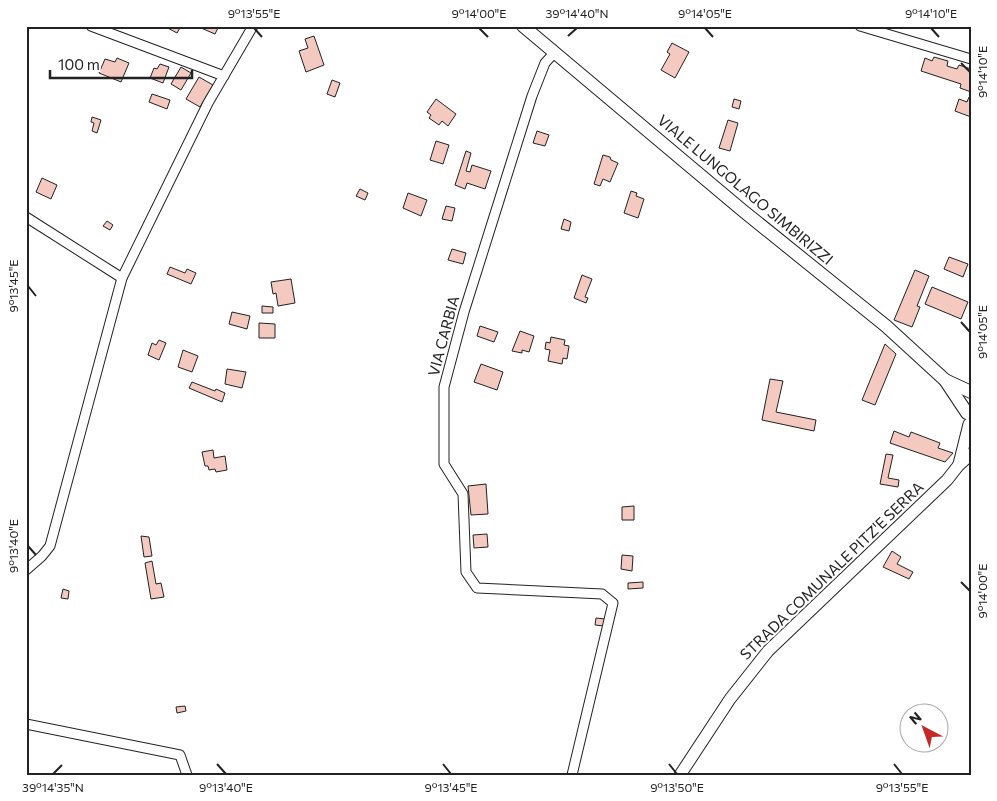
<svg xmlns="http://www.w3.org/2000/svg" width="997" height="801" font-family="Commissioner,sans-serif">
	<rect width="100%" height="100%" fill="#fff"/>
	<g fill="#f3c9c0" stroke="#222">
		<path d="M164,26H181L177,33Z"/>
		<path d="M201,26H219L215,34L201,28Z"/>
		<path d="M314,36L324,65L306,72L299,51L308,48L305,39Z"/>
		<path d="M672,43L689,52L675,78L661,70L670,54L667,52Z"/>
		<path d="M934,57L948,61L947,66L957,69L959,65L971,69V92L960,88L961,84L921,71L925,58L932,61Z"/>
		<path d="M117,58L129,63L121,82L99,73L105,59L115,62Z"/>
		<path d="M160,64L169,67L163,83L150,78L154,68L157,69Z"/>
		<path d="M181,67L191,73L181,90L171,84Z"/>
		<path d="M199,77L213,85L200,107L186,99Z"/>
		<path d="M332,80L340,83L335,97L327,94Z"/>
		<path d="M152,94L170,100L167,109L149,102Z"/>
		<path d="M969,97L971,98V117L955,111L959,99L967,102Z"/>
		<path d="M436,99L456,114L448,126L442,121L439,125L429,118L431,115L427,112Z"/>
		<path d="M734,99L741,101L739,109L732,107Z"/>
		<path d="M92,117L101,120L97,133L92,131L94,123L91,122Z"/>
		<path d="M728,120L738,123L730,151L719,148Z"/>
		<path d="M537,131L549,135L545,146L533,143Z"/>
		<path d="M436,141L449,145L443,164L430,160Z"/>
		<path d="M466,151L471,153L466,171L470,172L472,165L491,171L485,189L467,183L465,189L455,185Z"/>
		<path d="M603,155L610,157L611,160L618,163L610,182L603,179L600,186L594,184Z"/>
		<path d="M42,178L57,185L51,199L36,192Z"/>
		<path d="M360,189L368,193L365,200L356,196Z"/>
		<path d="M631,191L637,193L636,196L644,199L638,218L624,213Z"/>
		<path d="M408,193L427,200L421,216L403,208Z"/>
		<path d="M446,206L455,208L452,221L442,219Z"/>
		<path d="M564,219L571,222L569,231L561,229Z"/>
		<path d="M107,221L113,225L110,230L103,226Z"/>
		<path d="M452,249L466,253L463,264L448,260Z"/>
		<path d="M949,257L968,264L963,277L944,269Z"/>
		<path d="M170,267L185,273L187,269L196,273L191,284L167,274Z"/>
		<path d="M915,270L929,276L917,306L920,307L912,327L894,320Z"/>
		<path d="M582,275L592,279L585,297L588,298L586,303L574,298Z"/>
		<path d="M291,279L295,303L278,306L276,293L273,294L271,282Z"/>
		<path d="M932,287L968,302L961,319L925,304Z"/>
		<path d="M262,306L273,307V313H262Z"/>
		<path d="M232,312L250,316L247,329L229,324Z"/>
		<path d="M259,323L275,324V338H259Z"/>
		<path d="M480,326L498,332L494,342L477,336Z"/>
		<path d="M520,331L534,336L529,352L522,350V353L512,351Z"/>
		<path d="M551,337L565,340L564,345L569,346L567,359L563,358L562,364L548,361L550,350L545,349L546,342L550,343Z"/>
		<path d="M159,340L166,343L159,360L148,355L152,343L156,345Z"/>
		<path d="M885,344L896,354L875,405L862,400Z"/>
		<path d="M183,350L198,356L192,372L178,367Z"/>
		<path d="M481,364L503,372L497,390L474,382Z"/>
		<path d="M227,369L246,372L242,388L225,384Z"/>
		<path d="M770,379L783,381L776,412L816,420L814,431L762,420Z"/>
		<path d="M192,382L215,391L216,389L225,393L222,402L189,388Z"/>
		<path d="M894,431L909,437L911,432L940,443L938,448L953,453L945,462L890,443Z"/>
		<path d="M213,450L214,458L225,456L227,470L216,472L215,469L209,470L208,466H205L202,452Z"/>
		<path d="M886,454L893,455L888,478L899,480L898,487L880,484Z"/>
		<path d="M486,484L488,514L471,515L468,486Z"/>
		<path d="M634,506V520H622V507Z"/>
		<path d="M487,534L488,547L474,548L473,535Z"/>
		<path d="M141,536L149,537L152,556L144,557Z"/>
		<path d="M892,551L901,557L897,564L913,572L909,579L883,567Z"/>
		<path d="M622,555L633,556L632,571L621,569Z"/>
		<path d="M152,561L156,584L161,583L164,597L151,599L145,563Z"/>
		<path d="M643,582V588L628,589V583Z"/>
		<path d="M63,589L69,591L68,599L61,598Z"/>
		<path d="M596,618L605,619L604,626L595,625Z"/>
		<path d="M185,706L186,711L177,713L176,707Z"/>
	</g>
	<g fill="none" stroke-linecap="round" stroke-linejoin="round">
		<defs>
			<g id="minor">
				<path d="M91,26L224,76"/>
				<path d="M860,26L971,59"/>
				<path d="M555,52L545,63L532,96L464,312L444,387V464L463,494L466,572L477,588L602,594L613,603L572,775"/>
				<path d="M26,217L122,278"/>
				<path d="M26,570L42,556L50,546L122,278L208,103L253,26"/>
				<path d="M26,724L180,755L187,775"/>
			</g>
			<g id="tertiary">
				<path d="M959,464L969,424"/>
				<path d="M680,775L730,699L768,651L947,480L958,466L971,454"/>
			</g>
			<g id="secondary">
				<path d="M523,26L742,210L886,326L945,380L967,413"/>
				<path d="M945,380L971,392"/>
			</g>
		</defs>
		<use href="#minor" stroke="#222" stroke-width="11"/>
		<use href="#tertiary" stroke="#222" stroke-width="13"/>
		<use href="#secondary" stroke="#222" stroke-width="14"/>
		<use href="#minor" stroke="#fff" stroke-width="9"/>
		<use href="#tertiary" stroke="#fff" stroke-width="11"/>
		<use href="#secondary" stroke="#fff" stroke-width="12"/>
	</g>
	<path fill="none" stroke="#222" stroke-width="2" d="M254,28L262,37M479,28L488,37M705,28L713,37M931,28L939,37M568,36L577,28M961,63L970,72M28,286L36,296M961,322L970,332M28,546L36,555M961,582L970,591M217,764L226,774M443,764L451,774M669,764L677,774M894,764L902,774M53,774L62,765"/>
	<g text-anchor="middle" stroke-width="4" stroke-linejoin="round" paint-order="stroke">
		<g font-size="15" fill="#222" stroke="#fff">
			<text transform="translate(745 190) rotate(40)" y="5">VIALE LUNGOLAGO SIMBIRIZZI</text>
			<text transform="translate(444 336) rotate(-75)" y="5">VIA CARBIA</text>
			<text transform="translate(832 571) rotate(-44)" y="5">STRADA COMUNALE PITZ'E SERRA</text>
		</g>
	</g>
	<rect width="997" height="801" fill="none" stroke="#ffffff" stroke-width="55"/>
	<g transform="translate(924 728) rotate(319)"><circle r="24" fill="#ffffff" stroke="#a7a7a7"/>
	<path d="M0-4L9 19L0 12L-9 19Z" fill="#c62828"/>
	<text y="-8" font-size="14" font-weight="bold" text-anchor="middle" fill="#222222">N</text>
	</g>
	<path d="M50 70v8h142v-8" fill="none" stroke="#222222" stroke-width="2.5"/>
	<text x="58" y="70" font-size="15" fill="#222222" stroke="#ffffff" stroke-width="4" paint-order="stroke">100 m</text>
	<rect x="28" y="28" width="942" height="746" fill="none" stroke="#222" stroke-width="2"/>
	<g font-size="12" text-anchor="middle" fill="#222">
		<text x="254" y="18">9°13'55"E</text>
		<text x="479" y="18">9°14'00"E</text>
		<text x="577" y="18">39°14'40"N</text>
		<text x="705" y="18">9°14'05"E</text>
		<text x="931" y="18">9°14'10"E</text>
		<text transform="translate(983 72) rotate(-90)" y="4">9°14'10"E</text>
		<text transform="translate(14 286) rotate(-90)" y="4">9°13'45"E</text>
		<text transform="translate(983 332) rotate(-90)" y="4">9°14'05"E</text>
		<text transform="translate(14 546) rotate(-90)" y="4">9°13'40"E</text>
		<text transform="translate(983 591) rotate(-90)" y="4">9°14'00"E</text>
		<text x="53" y="792">39°14'35"N</text>
		<text x="226" y="792">9°13'40"E</text>
		<text x="451" y="792">9°13'45"E</text>
		<text x="677" y="792">9°13'50"E</text>
		<text x="902" y="792">9°13'55"E</text>
	</g>
</svg>
